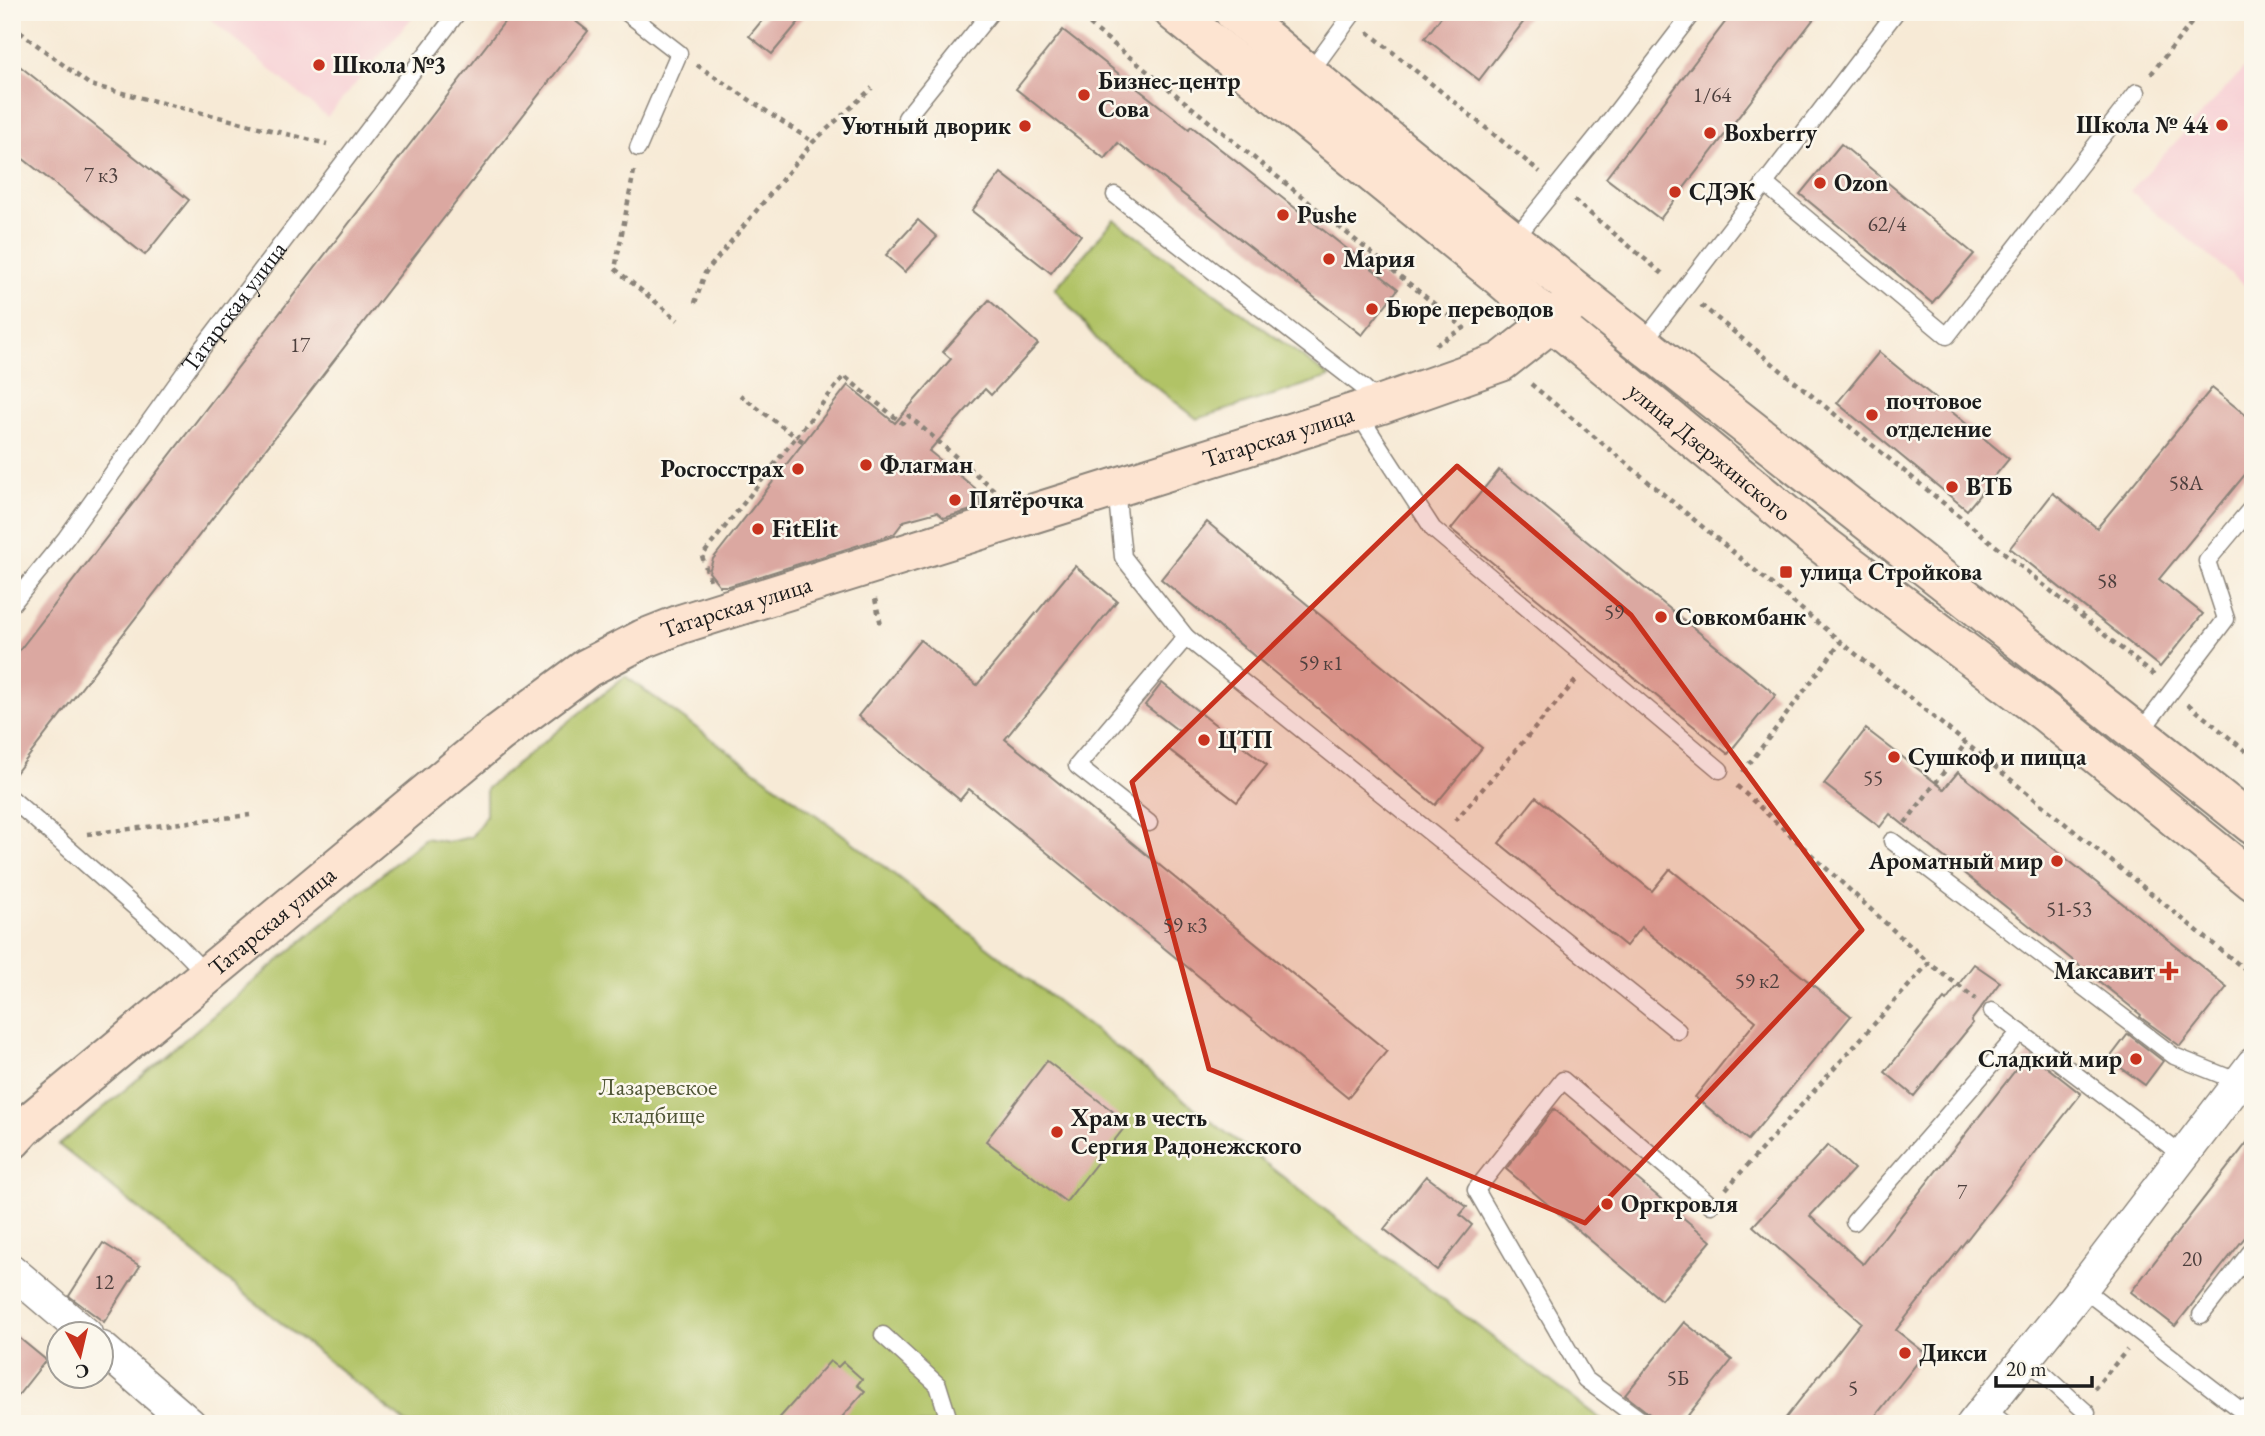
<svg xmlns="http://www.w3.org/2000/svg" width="2265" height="1436" font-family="'EB Garamond',serif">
	<rect width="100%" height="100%" fill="#fbf7ec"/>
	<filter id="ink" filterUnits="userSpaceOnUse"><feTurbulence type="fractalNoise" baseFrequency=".0143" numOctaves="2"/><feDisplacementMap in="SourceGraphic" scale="14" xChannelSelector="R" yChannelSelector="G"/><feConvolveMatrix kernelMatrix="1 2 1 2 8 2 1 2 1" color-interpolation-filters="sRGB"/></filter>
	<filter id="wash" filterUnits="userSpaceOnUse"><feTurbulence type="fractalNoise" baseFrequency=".00686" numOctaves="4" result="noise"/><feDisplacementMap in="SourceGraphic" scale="28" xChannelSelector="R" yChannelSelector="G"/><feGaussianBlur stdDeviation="1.57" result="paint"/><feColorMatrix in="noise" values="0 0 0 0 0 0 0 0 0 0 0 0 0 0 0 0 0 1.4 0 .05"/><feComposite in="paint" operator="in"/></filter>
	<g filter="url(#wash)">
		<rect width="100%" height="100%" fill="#f7ead6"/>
		<g fill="#f7cfd4">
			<path d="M202,12H417L327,117Z"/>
			<path d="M2253,59V292L2130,191Z"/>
		</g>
		<g fill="#b1c366" stroke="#667041" stroke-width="2">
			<path d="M1114,219L1330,377L1197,419L1099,342L1055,289Z"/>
			<path d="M625,676L837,830L1364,1240L1607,1424H407L59,1145L425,838L448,842L471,837L486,816V789Z"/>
		</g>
		<g id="blocks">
			<g fill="#dba8a1">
				<path d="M512,12H564L588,31L12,778V660Z"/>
				<path d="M769,12H807L772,54L749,36Z"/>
				<path d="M1445,12H1531L1479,80L1425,38Z"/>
				<path d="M1733,12H1819L1660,219L1606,178Z"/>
				<path d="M1063,30L1189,129L1191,126L1398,289L1362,335L1118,143L1105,159L1016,89Z"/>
				<path d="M12,60L189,200L145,255L12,150Z"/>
				<path d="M1841,144L1974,254L1932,303L1800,194Z"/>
				<path d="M1001,173L1081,235L1051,273L972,211Z"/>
				<path d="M918,220L937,237L905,272L886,255Z"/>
				<path d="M989,300L1038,344L991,395L985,389L929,451L975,488L982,507L944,518L937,512L904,521L894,534L729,586H720L709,572L713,559L848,385L895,423L951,359L943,352Z"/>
				<path d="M1879,352L2009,459L1967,510L1837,403Z"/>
				<path d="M2212,388L2253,421V465L2159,579L2203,614L2160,667L2010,548L2053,493L2097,528Z"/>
				<path d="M1499,470L1776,695L1728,754L1451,529Z"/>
				<path d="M1207,522L1482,748L1435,805L1161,579Z"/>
				<path d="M1075,566L1117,601L1005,739L1387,1051L1348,1098L969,789L960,800L858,716L920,640L977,685Z"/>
				<path d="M1162,683L1267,765L1237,802L1167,748L1180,732L1145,705Z"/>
				<path d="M1866,729L1944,789L1958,772L2227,987L2180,1046L2140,1017L2141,1015L1890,814L1880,827L1824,784Z"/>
				<path d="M1536,797L1652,891L1670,869L1851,1016L1748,1140L1695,1097L1756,1021L1641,927L1626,946L1499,843Z"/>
				<path d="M1974,964L2000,982L1971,1021L1973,1023L1914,1096L1885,1072L1944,999L1946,1001Z"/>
				<path d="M2128,1034L2163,1061L2145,1085L2109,1059Z"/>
				<path d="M2029,1053L2081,1094L1896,1330L1925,1353L1869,1424H1781L1861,1322L1753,1226L1828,1145L1854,1169L1810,1216L1863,1264Z"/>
				<path d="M1047,1061L1128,1123L1066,1202L986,1141Z"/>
				<path d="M1554,1109L1711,1241L1661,1300L1506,1169Z"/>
				<path d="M2253,1135V1227L2175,1326L2131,1292Z"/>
				<path d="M1426,1176L1467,1207L1460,1215L1472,1225L1437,1270L1384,1229Z"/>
				<path d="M103,1243L140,1266L104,1322L69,1296Z"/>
				<path d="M1684,1322L1732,1360L1681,1424H1660L1652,1416L1625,1395Z"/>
				<path d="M12,1332L46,1360L12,1403Z"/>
				<path d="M830,1361L838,1367L843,1362L862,1379L857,1385L865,1391L836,1424H774Z"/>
			</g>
		</g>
	</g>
	<g filter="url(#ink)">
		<use href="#blocks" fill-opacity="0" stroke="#8a8379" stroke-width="2"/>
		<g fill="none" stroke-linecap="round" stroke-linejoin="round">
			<defs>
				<g id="lane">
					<path d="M626,12L679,53L638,148"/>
					<path d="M1308,75L1354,12"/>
					<path d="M906,118L991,12"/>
					<path d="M1764,183L1947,336L2137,92"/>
					<path d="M1115,195L1364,388L1380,403"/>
					<path d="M1513,241L1604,128L1693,12"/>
					<path d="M1642,344L1896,12"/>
					<path d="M1357,412L1433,529L1720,770"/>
					<path d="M1116,488L1123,557L1186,637L1077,766L1149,823"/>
					<path id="s1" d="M12,604L66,538L203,347L458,12"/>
					<path d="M1186,637L1678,1031"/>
					<path d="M2139,734L2226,619L2207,561L2253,506"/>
					<path d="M12,799L178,945L207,975"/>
					<path d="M1892,841L2174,1056L2239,1082L2253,1094"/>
					<path d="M1992,1011L2183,1156"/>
					<path d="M1854,1222L2020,1032"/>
					<path d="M2082,1288L2239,1409L2253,1406"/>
					<path d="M2201,1315L2253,1249"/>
					<path d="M883,1335L938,1385L948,1417V1424"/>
					<path d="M2026,1358L2087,1413"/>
					<path d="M1985,1409L2005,1424"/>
					<path d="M1646,1424L1585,1379L1476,1190L1563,1080L1711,1205"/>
				</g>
				<g id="street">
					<path d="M12,1271L86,1334"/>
					<path d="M102,1348L190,1424"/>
					<path d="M1973,1424L2082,1288L2253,1064"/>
				</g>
				<g id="secondary">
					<path id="s2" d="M1174,12L1501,278L1552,322L1818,541L2046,713L2253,881"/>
					<path d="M1234,12C1567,292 1914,554 2253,825"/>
					<path id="s3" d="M12,1140L23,1128L499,733L587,668L643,639L681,624L1382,404L1501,362L1552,322L1580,295"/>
				</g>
			</defs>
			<use href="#lane" stroke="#8a8379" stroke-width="19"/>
			<use href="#street" stroke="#8a8379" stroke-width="35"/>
			<use href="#secondary" stroke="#8a8379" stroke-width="42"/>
			<g stroke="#8a8379" stroke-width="4.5" stroke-dasharray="5 5" stroke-linecap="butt">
				<path d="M1074,12L1464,328L1432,347"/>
				<path d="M12,26L90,85L327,144"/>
				<path d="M1368,32L1540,172"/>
				<path d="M697,65L813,142"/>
				<path d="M2151,74L2200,12"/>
				<path d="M634,171L615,269L678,320"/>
				<path d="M1574,200L1664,275"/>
				<path d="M695,303L705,273L813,142L872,88"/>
				<path d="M1701,305L2155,676"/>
				<path d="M1531,384L1841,642L2253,976"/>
				<path d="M740,395L796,437L844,376L902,423L909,416L994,490"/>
				<path d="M710,580L702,556L796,437L804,442"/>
				<path d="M875,599L881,625"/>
				<path d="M2188,704L2253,757"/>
				<path d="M1743,772L1841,642"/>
				<path d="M1737,786L1929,963"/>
				<path d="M1455,821L1577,679"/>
				<path d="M1905,823L1966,743"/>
				<path d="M87,834L250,815"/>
				<path d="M1726,1189L1929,963L1976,999"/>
				<path d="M2094,1389L2127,1350"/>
			</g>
			<use href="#lane" stroke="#fff" stroke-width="16"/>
			<use href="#street" stroke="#fff" stroke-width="32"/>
			<use href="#secondary" stroke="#fde4d1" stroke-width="38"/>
		</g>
	</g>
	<path fill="#c8321e" fill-opacity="0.2" stroke="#c8321e" stroke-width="5" stroke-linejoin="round" d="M1457,466L1631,615L1862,930L1585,1223L1209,1069L1132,782Z"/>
	<g fill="#c8321e" stroke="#fbf7ec" stroke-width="2.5">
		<circle cx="319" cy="65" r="7"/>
		<circle cx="1084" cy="95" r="7"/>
		<circle cx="2222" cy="125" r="7"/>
		<circle cx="1025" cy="126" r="7"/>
		<circle cx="1710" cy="133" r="7"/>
		<circle cx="1820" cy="183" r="7"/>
		<circle cx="1675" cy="192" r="7"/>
		<circle cx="1283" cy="215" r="7"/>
		<circle cx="1329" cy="259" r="7"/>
		<circle cx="1372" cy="309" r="7"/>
		<circle cx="1872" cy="415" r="7"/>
		<circle cx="866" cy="465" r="7"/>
		<circle cx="798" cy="469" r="7"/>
		<circle cx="1952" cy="487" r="7"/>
		<circle cx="955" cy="500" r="7"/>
		<circle cx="758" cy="529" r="7"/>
		<rect x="1779" y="565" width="14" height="14" rx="3.5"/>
		<circle cx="1661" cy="617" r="7"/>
		<circle cx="1204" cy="740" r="7"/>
		<circle cx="1894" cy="757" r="7"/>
		<circle cx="2057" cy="861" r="7"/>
		<path d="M2165.5 960.5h7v7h7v7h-7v7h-7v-7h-7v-7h7z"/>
		<circle cx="2136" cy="1059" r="7"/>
		<circle cx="1057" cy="1132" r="7"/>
		<circle cx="1607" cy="1204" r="7"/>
		<circle cx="1905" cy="1353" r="7"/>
	</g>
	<g text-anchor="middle" stroke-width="5" stroke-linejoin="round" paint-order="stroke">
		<g font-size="21" fill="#4c3f3d">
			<text x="1712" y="102">1/64</text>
			<text x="101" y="182">7 к3</text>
			<text x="1887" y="231">62/4</text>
			<text x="300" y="352">17</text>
			<text x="2186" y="490">58А</text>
			<text x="2107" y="588">58</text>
			<text x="1614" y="619">59</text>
			<text x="1321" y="670">59 к1</text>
			<text x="1873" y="785">55</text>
			<text x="2069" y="916">51-53</text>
			<text x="1185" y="932">59 к3</text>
			<text x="1757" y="988">59 к2</text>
			<text x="1962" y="1199">7</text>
			<text x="2192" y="1266">20</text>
			<text x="104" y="1289">12</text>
			<text x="1678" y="1385">5Б</text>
			<text x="1853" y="1395">5</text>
		</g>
		<g font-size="24" font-weight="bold" fill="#1c1c1c" stroke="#fbf7ec" text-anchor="start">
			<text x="333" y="73">Школа №3</text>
			<text x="1098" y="89">Бизнес-центр<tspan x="1098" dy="28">Сова</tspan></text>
			<text x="2208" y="133" text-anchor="end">Школа № 44</text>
			<text x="1011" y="134" text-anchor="end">Уютный дворик</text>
			<text x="1724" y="141">Boxberry</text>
			<text x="1834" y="191">Ozon</text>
			<text x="1689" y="200">СДЭК</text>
			<text x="1297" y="223">Pushe</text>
			<text x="1343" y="267">Мария</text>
			<text x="1386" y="317">Бюре переводов</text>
			<text x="1886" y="409">почтовое<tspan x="1886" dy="28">отделение</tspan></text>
			<text x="880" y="473">Флагман</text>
			<text x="784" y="477" text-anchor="end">Росгосстрах</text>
			<text x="1966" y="495">ВТБ</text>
			<text x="969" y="508">Пятёрочка</text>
			<text x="772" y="537">FitElit</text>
			<text x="1800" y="580">улица Стройкова</text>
			<text x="1675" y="625">Совкомбанк</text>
			<text x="1218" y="748">ЦТП</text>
			<text x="1908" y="765">Сушкоф и пицца</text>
			<text x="2043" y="869" text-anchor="end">Ароматный мир</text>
			<text x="2155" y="979" text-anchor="end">Максавит</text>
			<text x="2122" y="1067" text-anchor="end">Сладкий мир</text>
			<text x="1071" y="1126">Храм в честь<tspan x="1071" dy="28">Сергия Радонежского</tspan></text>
			<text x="1621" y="1212">Оргкровля</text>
			<text x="1919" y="1361">Дикси</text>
		</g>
		<g font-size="24" fill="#1c1c1c" stroke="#fbf7ec">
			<text dy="8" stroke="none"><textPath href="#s1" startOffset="371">Татарская улица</textPath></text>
			<text dy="8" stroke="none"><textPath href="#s3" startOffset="1474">Татарская улица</textPath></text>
			<text dy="8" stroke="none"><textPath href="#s2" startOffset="693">улица Дзержинского</textPath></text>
			<text dy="8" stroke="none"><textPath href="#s3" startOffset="906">Татарская улица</textPath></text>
			<text dy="8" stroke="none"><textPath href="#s3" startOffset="340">Татарская улица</textPath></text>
		</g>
		<g font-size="24" fill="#505636" stroke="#fbf7ec">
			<text x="658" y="1095">Лазаревское<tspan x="658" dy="28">кладбище</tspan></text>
		</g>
	</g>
	<rect width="2265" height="1436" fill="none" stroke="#fbf7ec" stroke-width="42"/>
	<g transform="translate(80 1355) rotate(172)"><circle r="33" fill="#fbf7ec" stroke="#a29f99" stroke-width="2"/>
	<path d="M0-5L12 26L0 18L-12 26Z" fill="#c8321e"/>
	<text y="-10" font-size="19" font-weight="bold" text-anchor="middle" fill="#1c1c1c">С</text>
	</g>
	<path d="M1996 1376v10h96v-10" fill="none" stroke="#1c1c1c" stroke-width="3.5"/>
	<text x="2006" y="1376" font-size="21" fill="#1c1c1c" stroke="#fbf7ec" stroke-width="5" paint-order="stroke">20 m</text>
</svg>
